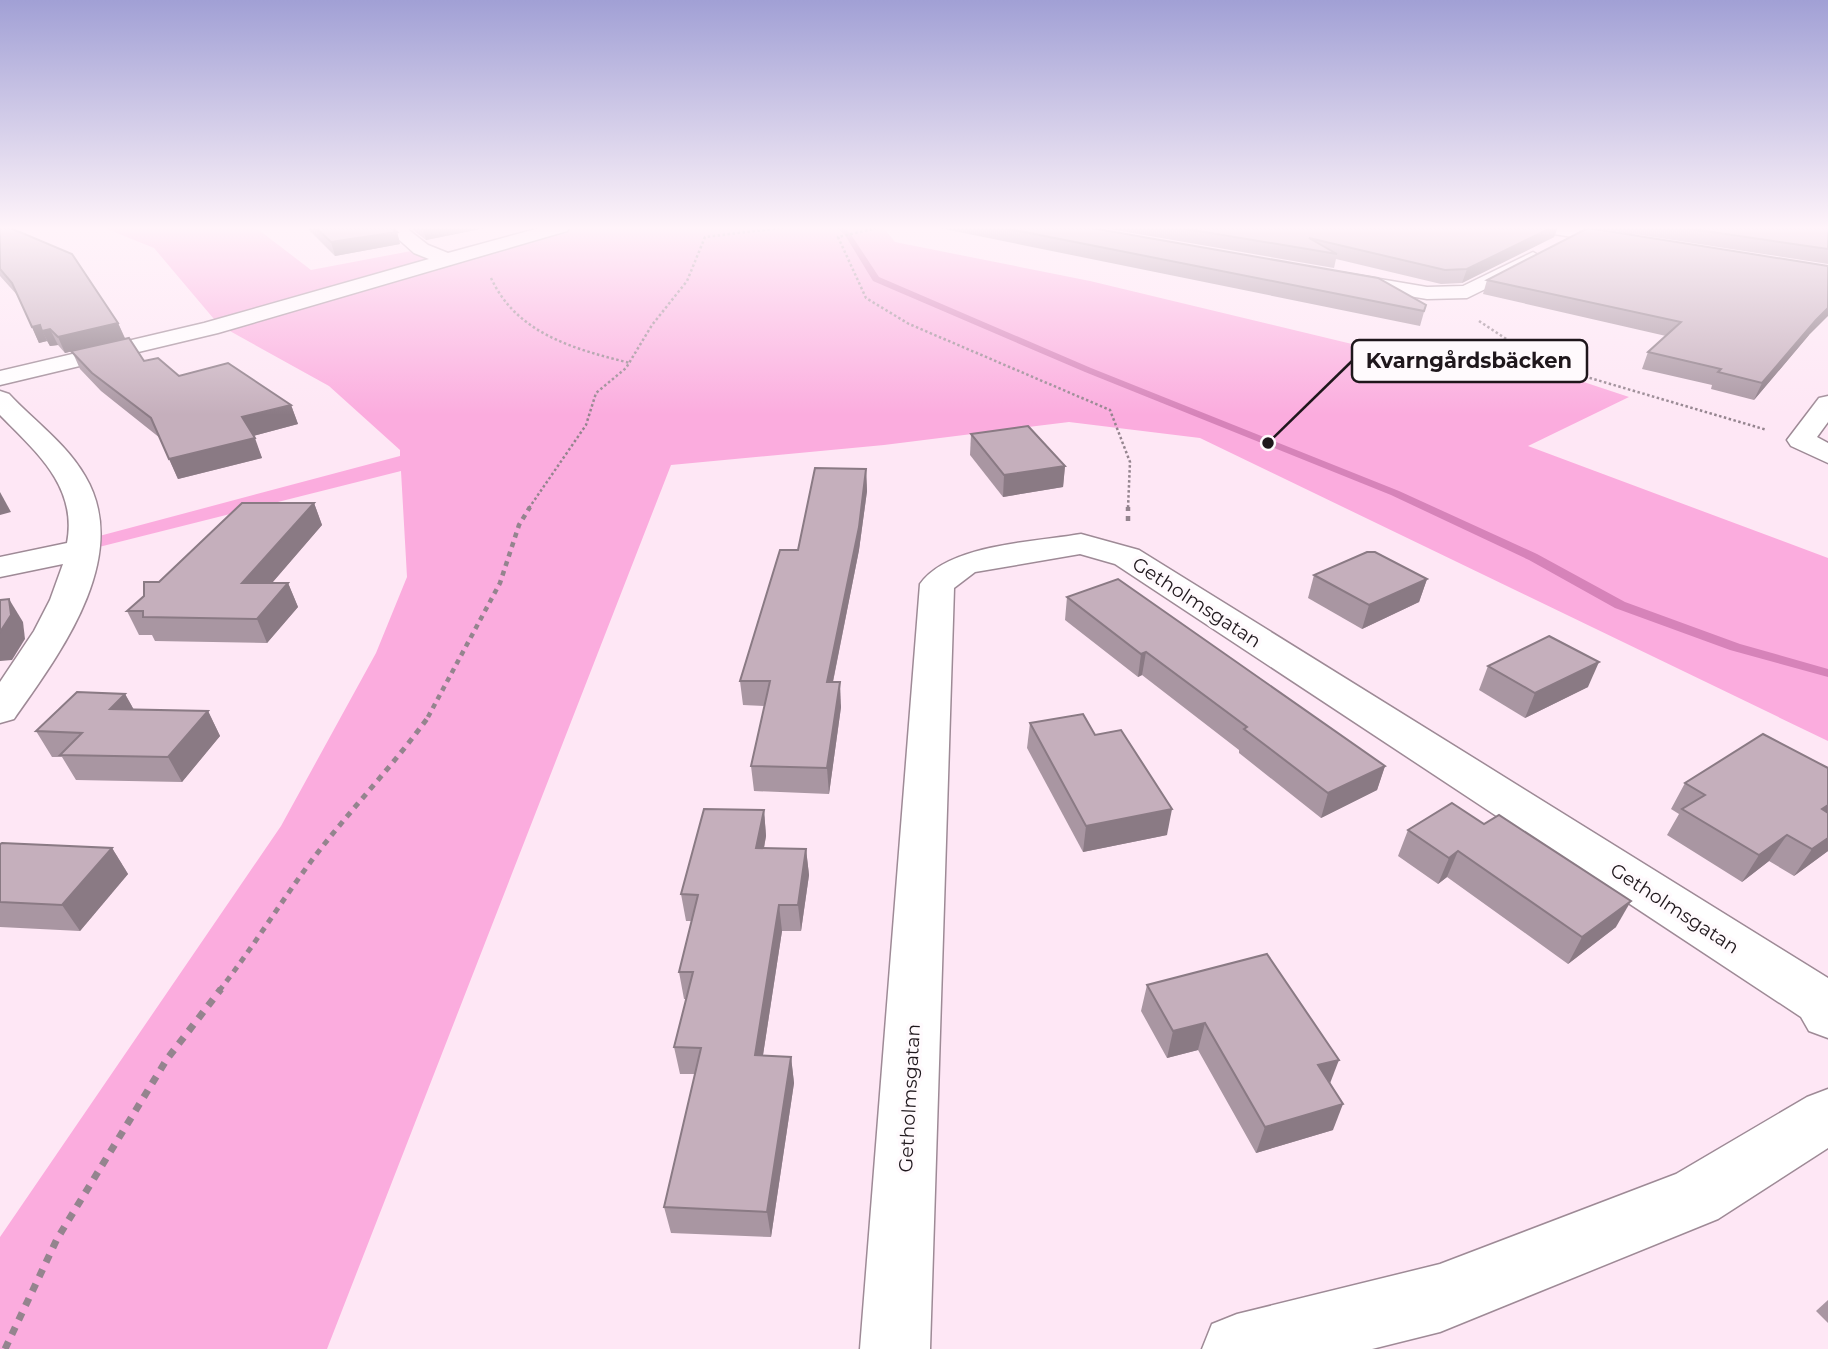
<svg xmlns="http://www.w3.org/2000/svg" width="1828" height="1349" font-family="Montserrat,sans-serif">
	<rect width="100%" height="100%" fill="#fee7f5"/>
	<path fill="#fbacde" d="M102,227H255L311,270L411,251L446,261L560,227H883L895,242L1090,281L1381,351L1469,344L1629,397L1528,446L1828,558V741L1200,438L1069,422L884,445L671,465L327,1349H0V1237L281,826L376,653L407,577L401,471L87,550L88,539L400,456V450L329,386L219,325L154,248Z"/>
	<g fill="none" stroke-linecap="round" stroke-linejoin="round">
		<path fill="#d683b9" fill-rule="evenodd" d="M837,227H843L850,233L879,277L1091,368L1399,491L1537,554L1625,602L1740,644L1828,669V677L1730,650L1615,608L1529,560L1391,495L1085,372L873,281L845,235Z"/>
		<defs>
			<g id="minor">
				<path d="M385,227H405L428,245L448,253L543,227H570L567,231L218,333L0,385V371L204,323L429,259L414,253Z"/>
				<path d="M1533,227C1553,226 1630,226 1642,241L1633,247L1542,232Z"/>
				<path d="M1533,252L1543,258L1540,262L1467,298L1427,299L1344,285L1334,279L1344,273L1427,287L1463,286Z"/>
				<path d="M0,391L9,394C34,421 66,443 85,476C133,557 59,655 14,719L0,723V682L34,631L50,600L63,564L0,577V557L67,543C78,486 35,451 0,415Z"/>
				<path d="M1828,396V422L1817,437L1828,443V463L1791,446L1787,440L1819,398Z"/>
				<path d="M1081,534L1139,550L1828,978V1038L1809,1031L1801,1017L1115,564L1080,554L975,572L954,588L930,1349H860L920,584C948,544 1035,542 1081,534Z"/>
				<path d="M1828,1089V1148L1718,1219L1440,1332L1372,1349H1202L1212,1324L1237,1314L1440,1264L1676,1174L1807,1097Z"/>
			</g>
		</defs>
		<use href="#minor" stroke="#9e8a96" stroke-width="3"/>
		<g stroke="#94848e" stroke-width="2.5" stroke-dasharray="2.5 2.5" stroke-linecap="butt">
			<path d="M882,227L838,237L866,298L909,324L1110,410L1130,462L1128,508"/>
			<path d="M491,278C517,334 574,349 630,363"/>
			<path d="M1479,321L1526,352L1573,373L1767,430"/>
			<path d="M529,508L586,425L596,393L626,368L652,325L687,281L705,237L789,227"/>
		</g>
		<g stroke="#94848e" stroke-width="4.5" stroke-dasharray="5 5" stroke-linecap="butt">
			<path d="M1128,521V507"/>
			<path d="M428,717L500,583L519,525L530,507"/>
		</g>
		<path stroke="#94848e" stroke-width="5" stroke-dasharray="6 6" stroke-linecap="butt" d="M219,991C252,949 280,903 312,860C349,811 393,766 429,716"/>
		<path stroke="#94848e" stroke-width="7" stroke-dasharray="8 8" stroke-linecap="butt" d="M5,1349L57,1239L167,1059L221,989"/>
		<use href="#minor" fill="#fff" fill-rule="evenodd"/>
	</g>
	<g fill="#a996a2">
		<path d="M0,227L118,323L125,338L144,361L179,376L291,405L298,424L253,436L262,458L178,479L160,438L101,391L80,369L72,351L65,353L58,345L50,346L47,341L39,343L18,296L0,276Z"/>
		<path d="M306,227H391L397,232L400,244L335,256Z"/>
		<path d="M409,227H490L426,240Z"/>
		<path d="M939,227H1086L1426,305L1420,326L939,228Z"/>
		<path d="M1098,227H1558L1554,237L1462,283L1441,284L1336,259L1334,268Z"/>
		<path d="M1589,227H1828V264Z"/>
		<path d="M1487,280L1809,335L1754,400L1711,389L1712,385L1642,369L1648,352L1666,336L1483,294Z"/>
		<path d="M971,434L1065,466L1063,487L1003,497L970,455Z"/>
		<path d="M866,469L867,491L859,550L833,682L841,707L829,794L754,791L751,766L765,706L743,705L740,681L798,550Z"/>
		<path d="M314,503L322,525L272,583H288L298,607L267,643L155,641L152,635H139L127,611L159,582Z"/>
		<path d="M1314,575L1427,579L1419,602L1362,629L1308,598Z"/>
		<path d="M1067,597L1385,766L1377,790L1321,818L1239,753V750L1142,675L1138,677L1065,620Z"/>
		<path d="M1488,666L1588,687L1525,718L1479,690Z"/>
		<path d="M125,694L134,710L208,711L220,736L182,782L76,780L62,757H52L36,731Z"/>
		<path d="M1030,723L1095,735L1167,835L1083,852L1027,748Z"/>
		<path d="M1828,768V851L1794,876L1769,861L1742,882L1667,835L1679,814L1671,809L1685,783Z"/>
		<path d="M764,810L766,836L764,848L806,849L809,875L801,931H782L763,1055L791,1057L794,1083L771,1237L671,1233L664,1207L695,1074H680L674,1047L687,999H684L679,972L692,921H686L681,894Z"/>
		<path d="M1484,824L1616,927L1568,964L1447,877L1438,884L1398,856L1408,830Z"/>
		<path d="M0,844L112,848L128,874L80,931L0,927Z"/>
		<path d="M1147,985L1330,1083L1333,1130L1256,1153L1198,1050L1167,1058L1141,1011Z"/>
		<path d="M1828,1300V1323L1816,1311Z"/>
	</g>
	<g fill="#8a7a84">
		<path d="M423,227H490L426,240Z"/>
		<path d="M1553,227H1558L1554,237L1462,283L1467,269Z"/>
		<path d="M397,232L400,244L335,256L331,242Z"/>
		<path d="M1828,308V316L1809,335L1754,400L1762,383L1816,320Z"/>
		<path d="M118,323L125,339L65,353L58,337Z"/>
		<path d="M40,325L47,341L39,343L32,327Z"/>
		<path d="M50,329L58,345L50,346L42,331Z"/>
		<path d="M291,405L298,424L249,437L242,417Z"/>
		<path d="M255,438L262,458L178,479L169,459Z"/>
		<path d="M1065,466L1063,487L1003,497L1004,475Z"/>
		<path d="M866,469L867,491L859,550L828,706L827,682Z"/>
		<path d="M0,492L11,512L0,515Z"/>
		<path d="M314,503L322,525L252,606L242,583Z"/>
		<path d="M1427,579L1419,602L1362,629L1369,605Z"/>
		<path d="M288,583L298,607L267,643L257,619Z"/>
		<path d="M9,599L23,622L25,639L12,660L0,661V632Z"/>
		<path d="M1146,652L1142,675L1138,677L1141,654Z"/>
		<path d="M1599,662L1588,687L1525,718L1535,693Z"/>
		<path d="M840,682L841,707L829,794L827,768Z"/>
		<path d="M125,694L139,719L110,709Z"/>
		<path d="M208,711L220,736L182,782L168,757Z"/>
		<path d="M1385,766L1377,790L1321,818L1328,793Z"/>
		<path d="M1828,805V819L1822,809Z"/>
		<path d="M1172,809L1167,835L1083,852L1086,826Z"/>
		<path d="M764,810L766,836L759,874L756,848Z"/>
		<path d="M1787,835L1769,861L1742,882L1759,855Z"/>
		<path d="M1828,838V851L1794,876L1812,849Z"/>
		<path d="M112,848L128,874L80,931L62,905Z"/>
		<path d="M806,849L809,875L801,931L798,905Z"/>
		<path d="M1458,851L1447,877L1438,884L1449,858Z"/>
		<path d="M1631,901L1616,927L1568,964L1582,937Z"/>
		<path d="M779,905L782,931L759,1081L755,1055Z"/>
		<path d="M1205,1023L1198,1050L1167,1058L1173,1031Z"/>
		<path d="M791,1057L794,1083L771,1237L767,1212Z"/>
		<path d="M1339,1060L1329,1086L1318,1065Z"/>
		<path d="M1343,1104L1333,1130L1256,1153L1265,1127Z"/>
	</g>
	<g fill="#c5afbc" stroke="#8a7a84" stroke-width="2">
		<path d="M0,227H8L72,254L118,323L58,337L50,329L42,331L40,325L32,327L12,283L0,269Z"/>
		<path d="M315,227H391L397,232L331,242Z"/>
		<path d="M999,227H1086L1378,278L1426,305L1424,311Z"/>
		<path d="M1175,227H1553L1467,269L1445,270L1309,238L1337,254Z"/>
		<path d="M1678,227H1828V249Z"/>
		<path d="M1588,228L1828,266V308L1816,320L1762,383L1718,372L1721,369L1648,352L1681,322L1487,280Z"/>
		<path d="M129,338L144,361L158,358L179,376L228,363L291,405L242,417L255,438L169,459L151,418L92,373L71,351Z"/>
		<path d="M1028,426L1065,466L1004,475L971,434Z"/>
		<path d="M815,468L866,469L859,527L827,682H840L827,768L751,766L770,681H740L780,550H798Z"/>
		<path d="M242,503H314L242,583H288L257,619L143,617V611H127L144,596V582H159Z"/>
		<path d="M1367,552H1375L1427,579L1369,605L1314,575Z"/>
		<path d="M1118,579L1385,766L1328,793L1244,729L1247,727L1146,652L1141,654L1067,597Z"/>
		<path d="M9,599L11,615L0,632V600Z"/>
		<path d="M1549,636L1599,662L1535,693L1488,666Z"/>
		<path d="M77,692L125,694L110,709L208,711L168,757L60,755L82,733L36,731Z"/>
		<path d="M1083,714L1095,735L1121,730L1172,809L1086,826L1030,723Z"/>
		<path d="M1763,734L1828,768V805L1822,809L1828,813V838L1812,849L1787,835L1759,855L1682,809L1705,795L1685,783Z"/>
		<path d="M1452,803L1484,824L1499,815L1631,901L1582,937L1458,851L1449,858L1408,830Z"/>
		<path d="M704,809L764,810L756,848L806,849L798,905H779L755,1055L791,1057L767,1212L664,1207L701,1048L674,1047L693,972H679L698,895L681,894Z"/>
		<path d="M2,843L112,848L62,905L0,902V844Z"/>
		<path d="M1267,954L1339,1060L1318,1065L1343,1104L1265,1127L1205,1023L1173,1031L1147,985Z"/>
	</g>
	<linearGradient id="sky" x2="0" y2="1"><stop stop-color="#a1a0d5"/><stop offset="0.55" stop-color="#fff4fa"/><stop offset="1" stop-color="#fff4fa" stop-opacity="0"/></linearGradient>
	<rect width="1828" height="415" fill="url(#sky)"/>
	<g text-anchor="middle" stroke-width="7" stroke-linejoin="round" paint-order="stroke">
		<g font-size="19" fill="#1f171c" stroke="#fffafd">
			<text transform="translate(1197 602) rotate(33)" y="7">Getholmsgatan</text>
			<text transform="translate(1675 908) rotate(33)" y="7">Getholmsgatan</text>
			<text transform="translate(909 1098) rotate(-87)" y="7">Getholmsgatan</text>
		</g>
	</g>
	<path fill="none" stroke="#1f171c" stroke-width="2.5" d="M1268 443L1352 361"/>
	<circle fill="#1f171c" stroke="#fffafd" stroke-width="2.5" cx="1268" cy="443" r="7"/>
	<rect fill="#fffafd" stroke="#1f171c" stroke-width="2.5" x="1352" y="340" width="235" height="42" rx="7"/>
	<g font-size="21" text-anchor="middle" font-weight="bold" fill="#1f171c">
		<text x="1469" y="368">Kvarngårdsbäcken</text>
	</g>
</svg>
